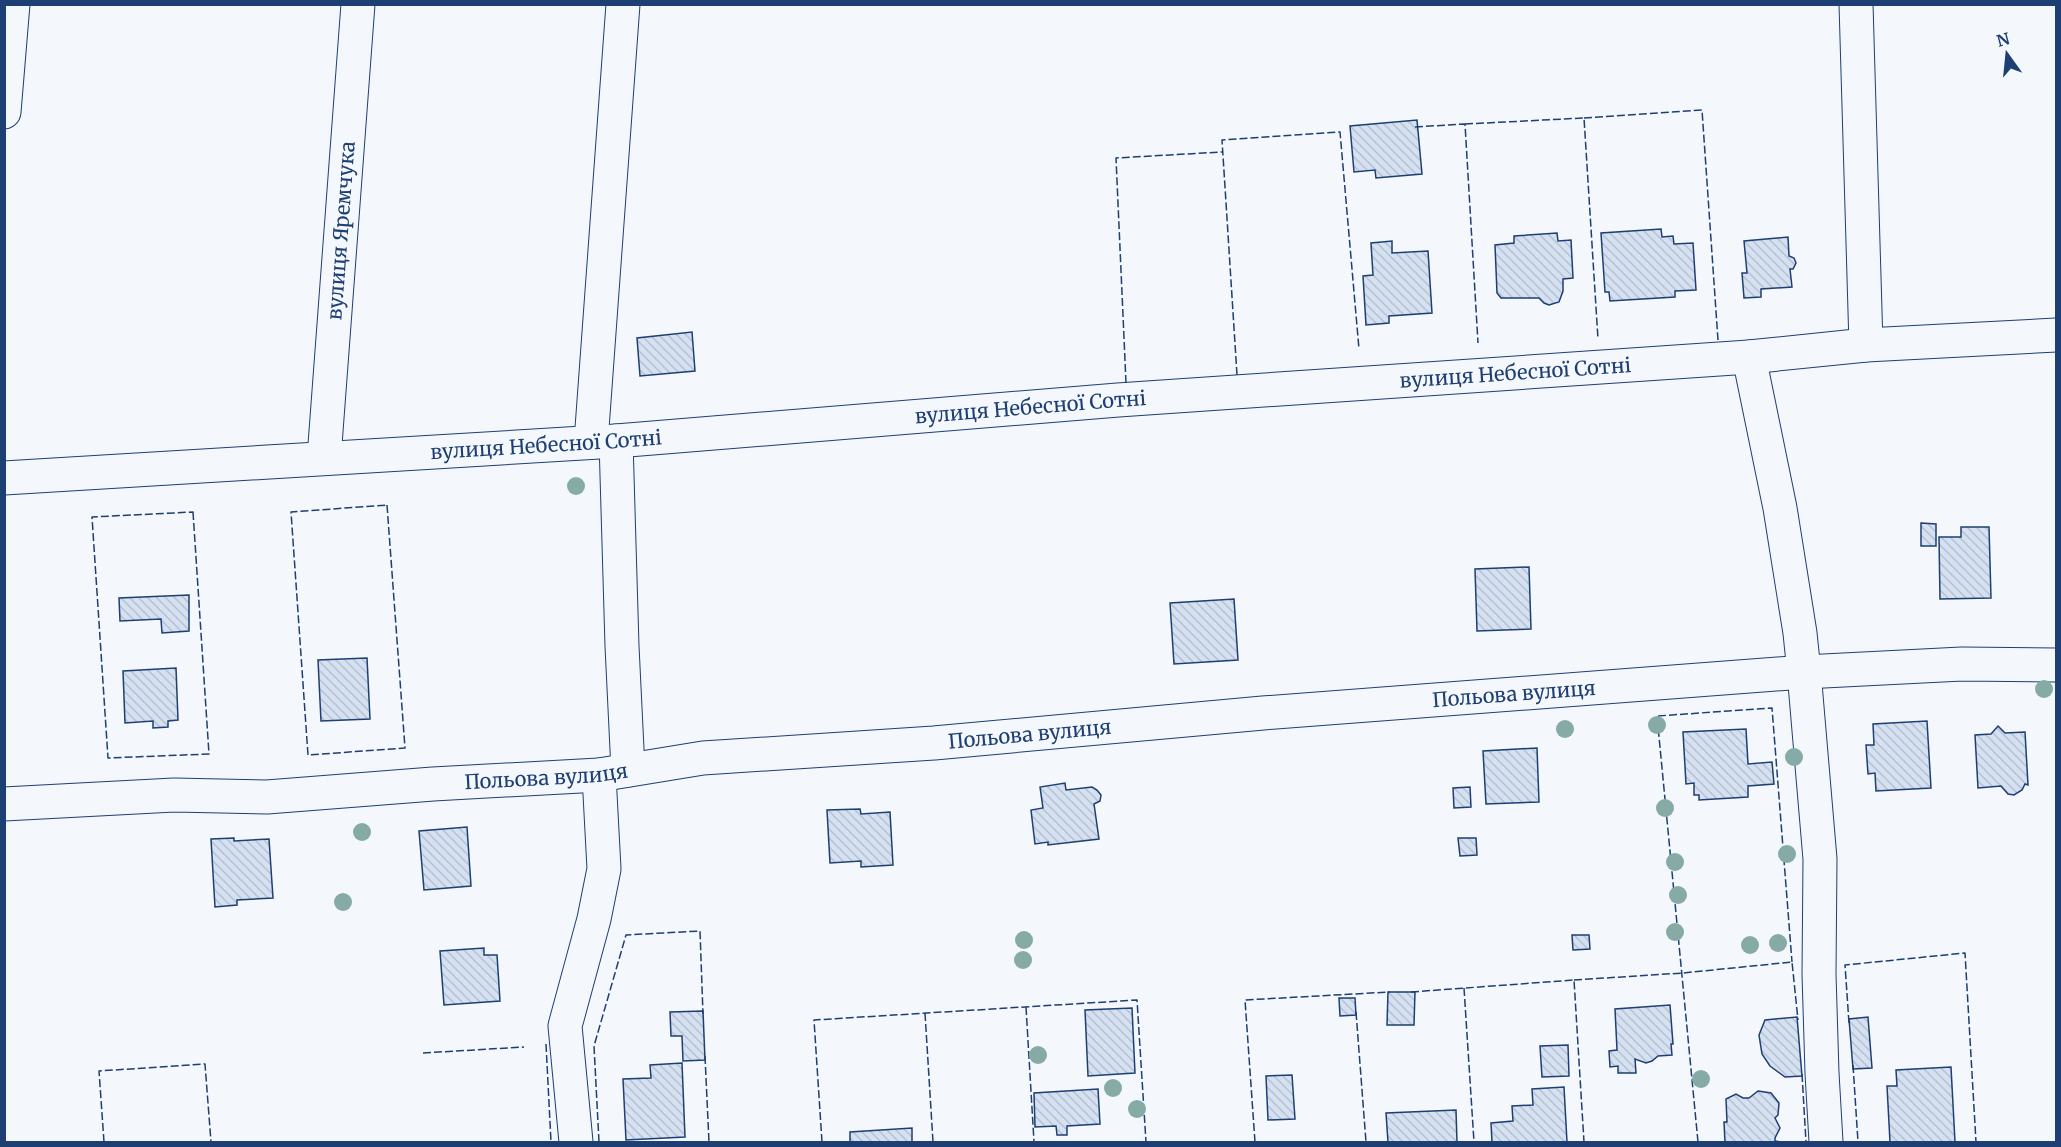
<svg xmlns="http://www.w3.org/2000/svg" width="2061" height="1147" font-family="Merriweather,serif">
	<defs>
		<pattern id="building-back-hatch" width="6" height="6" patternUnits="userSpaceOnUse" patternTransform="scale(1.5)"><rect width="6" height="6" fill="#d5e0f0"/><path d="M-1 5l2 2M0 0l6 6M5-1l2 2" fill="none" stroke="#b6c1d1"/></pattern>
	</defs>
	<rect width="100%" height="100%" fill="#f4f7fb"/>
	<g fill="url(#building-back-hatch)" stroke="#1d3f73" stroke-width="1.5">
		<path d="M1417,120L1422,174L1376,178L1375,170L1354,172L1350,126Z"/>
		<path d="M1661,229L1662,237L1673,236L1674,244L1693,243L1696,290L1675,291V297L1610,301L1609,292H1605L1601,233Z"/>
		<path d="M1557,233L1558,241L1571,240L1573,278L1563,279V291L1559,302L1549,305L1544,303L1539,298H1501L1497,293L1495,245L1514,243V236Z"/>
		<path d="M1788,237L1789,256L1794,258L1796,263L1793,269H1790L1792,287L1761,289V297L1744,298L1742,273H1747L1744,241Z"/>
		<path d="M1392,241V253L1428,251L1432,313L1389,316V323L1366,325L1363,276L1373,275L1371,243Z"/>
		<path d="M692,332L695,371L640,376L637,338Z"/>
		<path d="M1921,523L1936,524V546H1921Z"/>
		<path d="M1961,527H1989L1991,598L1940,599L1939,537H1961Z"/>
		<path d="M1529,567L1531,629L1477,631L1475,569Z"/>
		<path d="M189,595V631L162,633L161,619L120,621L119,598Z"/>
		<path d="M1234,599L1238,660L1174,664L1170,603Z"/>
		<path d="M367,658L370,719L321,721L318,660Z"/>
		<path d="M176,668L178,720L168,721V727L153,728V721L125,723L123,671Z"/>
		<path d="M1927,721L1931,788L1876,791L1875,773L1868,774L1866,745H1874L1873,724Z"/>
		<path d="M1998,726L2005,733L2025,732L2028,785L2025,784L2022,790L2014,795L2008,794L2001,786L1978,788L1975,735L1991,734Z"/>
		<path d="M1746,729L1748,764L1772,762L1774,784L1748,786V797L1699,800V795H1694V783L1686,784L1683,732Z"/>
		<path d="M1537,748L1539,802L1486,804L1483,751Z"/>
		<path d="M1065,783L1066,790L1092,787L1097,790L1101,795L1100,801L1094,804L1099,839L1048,845V842L1035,844L1031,810L1043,808L1040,787Z"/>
		<path d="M1470,787L1471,807L1454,808L1453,788Z"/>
		<path d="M860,809L861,814L890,812L893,865L861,867V861L830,863L827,810Z"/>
		<path d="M467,827L471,886L424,890L419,831Z"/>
		<path d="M234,838V841L269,839L273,898L237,900V905L215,907L211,839Z"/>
		<path d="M1458,838H1476L1477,855L1460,856Z"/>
		<path d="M1572,935H1589L1590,949L1573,950Z"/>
		<path d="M484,948V955H497L500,1001L444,1005L440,951Z"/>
		<path d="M1388,992H1415L1414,1025H1387Z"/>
		<path d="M1339,998H1355L1356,1015L1340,1016Z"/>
		<path d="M1670,1005L1673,1044H1671L1672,1055L1658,1056L1652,1061L1646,1063L1635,1059L1636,1073H1618V1066L1610,1067L1609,1051L1617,1050L1615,1009Z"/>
		<path d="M1132,1008L1135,1073L1088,1076L1085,1010Z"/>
		<path d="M703,1011L705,1060L683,1061L682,1036H671L670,1012Z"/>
		<path d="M1797,1017L1802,1076L1785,1077L1770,1066L1762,1054L1759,1035L1765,1020Z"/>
		<path d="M1868,1017L1872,1068L1853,1069L1849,1019Z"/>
		<path d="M1568,1045L1569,1076L1542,1077L1540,1046Z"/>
		<path d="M682,1063L685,1137L626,1140L623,1079L651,1078L650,1065Z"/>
		<path d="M1951,1067L1955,1142H1890L1887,1086H1897L1896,1070Z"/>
		<path d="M1292,1075L1295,1119L1268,1120L1266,1076Z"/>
		<path d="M1564,1087L1567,1142H1492L1491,1123L1513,1121L1512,1106L1533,1105L1532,1089Z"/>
		<path d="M1098,1089L1100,1124L1067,1126V1135H1057L1056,1126L1035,1127L1034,1093Z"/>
		<path d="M1758,1091L1771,1093L1779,1103L1778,1115L1775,1118L1780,1128L1775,1138V1141L1781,1142H1725L1724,1122H1727L1726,1099L1736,1094L1743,1098H1749Z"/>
		<path d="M1456,1110L1457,1142H1388L1386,1113Z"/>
		<path d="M912,1128V1142H850V1132Z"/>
	</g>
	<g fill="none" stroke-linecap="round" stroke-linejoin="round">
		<defs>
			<g id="minor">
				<path d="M1856,4L1866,345"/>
				<path d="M4,112L13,4"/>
				<path d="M1749,357L1780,508L1800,633L1804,672L1820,859L1819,974L1822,1073L1826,1142"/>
				<path d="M616,441L622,646L628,770"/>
				<path d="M591,442L623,4"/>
				<path id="s1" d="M324,458L358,4"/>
				<path id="s2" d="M4,478L616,441L1118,400L1749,357L1866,345L2056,335"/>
				<path id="s3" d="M4,804L174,795L267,797L433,784L599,775L703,758L934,743L1263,713L1804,672L1962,664L2056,665"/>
				<path d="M576,1142L565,1026L594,919L604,869L599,775"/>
			</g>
		</defs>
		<use href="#minor" stroke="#1d3f73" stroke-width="35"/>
		<use href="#minor" stroke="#f4f7fb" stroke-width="33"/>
		<g stroke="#1d3f73" stroke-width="1.5" stroke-dasharray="8 3" stroke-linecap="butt">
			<path d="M1584,118L1702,110L1718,340"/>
			<path d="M1465,124L1584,118L1598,339"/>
			<path d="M1415,127L1465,124L1478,343"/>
			<path d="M1237,375L1222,140L1340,132L1359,349"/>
			<path d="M1126,383L1116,158L1222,152"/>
			<path d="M387,505L405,748L308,755L291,512Z"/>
			<path d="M193,512L209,754L108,758L92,517Z"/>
			<path d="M1574,980L1683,973L1792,962L1798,1020"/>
			<path d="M1464,988L1474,1142"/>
			<path d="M1411,992L1574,980L1584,1142"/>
			<path d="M1026,1007L1034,1142"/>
			<path d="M1356,1012L1366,1142"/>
			<path d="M925,1013L933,1142"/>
			<path d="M1849,1023L1845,965L1965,953L1976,1142"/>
			<path d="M546,1044L551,1142"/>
			<path d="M423,1053L524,1047"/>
			<path d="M705,1056L709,1142"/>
			<path d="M1853,1065L1858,1142"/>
			<path d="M1802,1074L1806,1142"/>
			<path d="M104,1142L99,1071L205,1064L211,1142"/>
			<path d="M599,1142L594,1046L626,935L700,931L703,1014"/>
			<path d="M822,1142L814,1020L1137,1000L1146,1142"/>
			<path d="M1255,1142L1245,1000L1390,992"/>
			<path d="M1698,1142L1657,716L1772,708L1792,962"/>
		</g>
	</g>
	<g fill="#86aba6">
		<circle cx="576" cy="486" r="9"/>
		<circle cx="2044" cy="689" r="9"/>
		<circle cx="1657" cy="725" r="9"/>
		<circle cx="1565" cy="729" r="9"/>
		<circle cx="1794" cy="757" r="9"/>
		<circle cx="1665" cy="808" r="9"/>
		<circle cx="362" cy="832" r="9"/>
		<circle cx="1787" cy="854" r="9"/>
		<circle cx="1675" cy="862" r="9"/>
		<circle cx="1678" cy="895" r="9"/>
		<circle cx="343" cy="902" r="9"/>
		<circle cx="1675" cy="932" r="9"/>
		<circle cx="1024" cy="940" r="9"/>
		<circle cx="1778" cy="943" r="9"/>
		<circle cx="1750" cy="945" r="9"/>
		<circle cx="1023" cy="960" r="9"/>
		<circle cx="1038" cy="1055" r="9"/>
		<circle cx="1701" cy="1079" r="9"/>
		<circle cx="1113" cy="1088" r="9"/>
		<circle cx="1137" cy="1109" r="9"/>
	</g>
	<g text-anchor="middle" stroke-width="4.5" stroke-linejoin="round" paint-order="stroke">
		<g font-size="20" fill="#1d3f73" stroke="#f4f7fb">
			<text dy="7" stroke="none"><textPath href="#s1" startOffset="228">вулиця Яремчука</textPath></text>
			<text dy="7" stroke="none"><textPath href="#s2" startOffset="1515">вулиця Небесної Сотні</textPath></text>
			<text dy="7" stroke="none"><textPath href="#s2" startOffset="1029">вулиця Небесної Сотні</textPath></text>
			<text dy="7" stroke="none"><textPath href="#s2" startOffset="543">вулиця Небесної Сотні</textPath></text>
			<text dy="7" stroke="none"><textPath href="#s3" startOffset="1515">Польова вулиця</textPath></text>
			<text dy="7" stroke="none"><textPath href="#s3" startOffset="1029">Польова вулиця</textPath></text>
			<text dy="7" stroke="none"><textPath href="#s3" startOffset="543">Польова вулиця</textPath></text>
		</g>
	</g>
	<rect width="2061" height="1147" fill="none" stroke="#1d3f73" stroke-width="12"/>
	<g transform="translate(2007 54) rotate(345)" stroke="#f4f7fb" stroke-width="4.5" paint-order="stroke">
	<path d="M0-4.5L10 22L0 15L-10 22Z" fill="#1d3f73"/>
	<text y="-9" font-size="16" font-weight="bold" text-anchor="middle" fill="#1d3f73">N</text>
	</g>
</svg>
